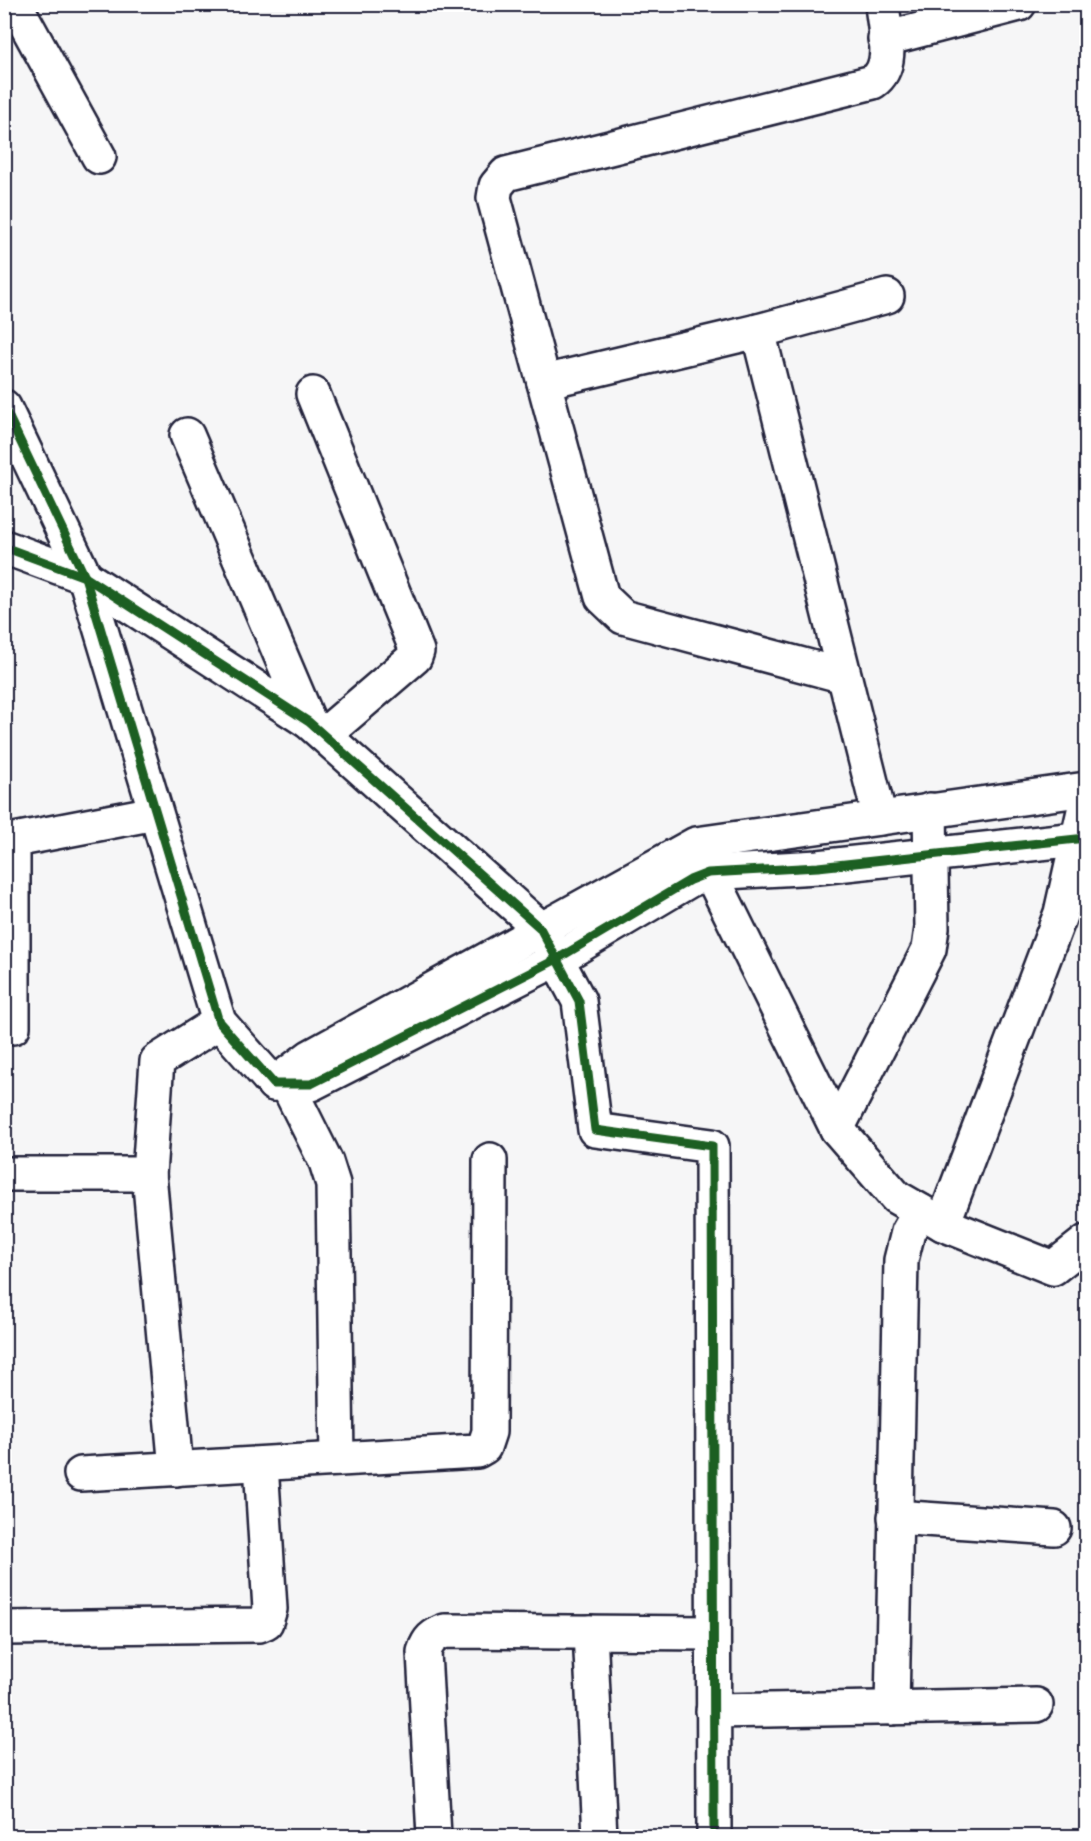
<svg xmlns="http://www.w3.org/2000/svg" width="1091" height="1841" font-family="Pangolin,sans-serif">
	<rect width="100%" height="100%" fill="#f6f6f7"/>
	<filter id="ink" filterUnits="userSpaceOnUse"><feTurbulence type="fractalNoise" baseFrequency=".0167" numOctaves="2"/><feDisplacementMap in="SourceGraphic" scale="12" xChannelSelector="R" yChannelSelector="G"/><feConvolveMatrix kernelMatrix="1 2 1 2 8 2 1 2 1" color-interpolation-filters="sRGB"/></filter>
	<g filter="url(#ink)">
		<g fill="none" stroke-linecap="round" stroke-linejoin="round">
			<defs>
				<g id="street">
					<path d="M15,4L99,157"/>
					<path d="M885,39L1019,4"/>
					<path d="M758,331L880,818"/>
					<path d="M544,382L758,331L887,296"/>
					<path d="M313,394L417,651L415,657L324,735"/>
					<path d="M187,435L309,722"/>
					<path d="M4,547L85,577L309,722L540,928"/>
					<path d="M844,676L623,617L602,597L494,198L496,186L506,174L873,82C896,66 884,29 882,4"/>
					<path d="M13,841V1027"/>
					<path d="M4,842L155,813"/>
					<path d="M698,848L837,1129L896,1197L943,1224L1053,1268L1086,1242"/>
					<path d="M287,1084L326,1162L333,1184L337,1459"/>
					<path d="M837,1129L929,949L932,928L930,810"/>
					<path d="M149,1174L176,1469"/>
					<path d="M943,1224L1061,913L1086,802"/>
					<path d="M81,1474L477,1451L484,1447L489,1432L490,1160"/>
					<path d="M895,1517L1054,1528"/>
					<path d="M4,1628L259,1625L266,1622L270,1609L261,1464"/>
					<path d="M590,1632L600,1836"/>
					<path d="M892,1708L901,1260L908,1232L920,1211"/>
					<path d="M713,1711L1036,1705"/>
					<path d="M434,1836L424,1652C428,1640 433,1635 445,1631L713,1633"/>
				</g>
				<g id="secondary">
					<path d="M4,407L85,577L219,1022L274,1084H311L557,959L690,880L708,873L818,867L1086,838"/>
					<path d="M540,928L579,1001L595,1130L712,1146L714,1836"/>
					<path d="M274,1084L310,1057L696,844L1086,789"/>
					<path d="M4,1174H149L157,1061L219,1022"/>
				</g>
			</defs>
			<use href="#street" stroke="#22223b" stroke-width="38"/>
			<use href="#secondary" stroke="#22223b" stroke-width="38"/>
			<use href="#street" stroke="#fff" stroke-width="33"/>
			<use href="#secondary" stroke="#fff" stroke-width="33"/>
			<defs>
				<g id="cycleway">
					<path d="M4,407L85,577L219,1022L274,1084H311L557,959L690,880L708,873L818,867L1086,838"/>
					<path d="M4,547L85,577L309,722L540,928L579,1001L595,1130L712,1146L714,1836"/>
				</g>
			</defs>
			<use href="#cycleway" stroke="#fff" stroke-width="13"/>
			<use href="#cycleway" stroke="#1b5e20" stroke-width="9"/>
		</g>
	</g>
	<rect width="1091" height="1841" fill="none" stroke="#fff" stroke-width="24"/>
	<rect x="12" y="12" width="1067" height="1817" fill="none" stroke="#22223b" stroke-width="2" filter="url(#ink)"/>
</svg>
